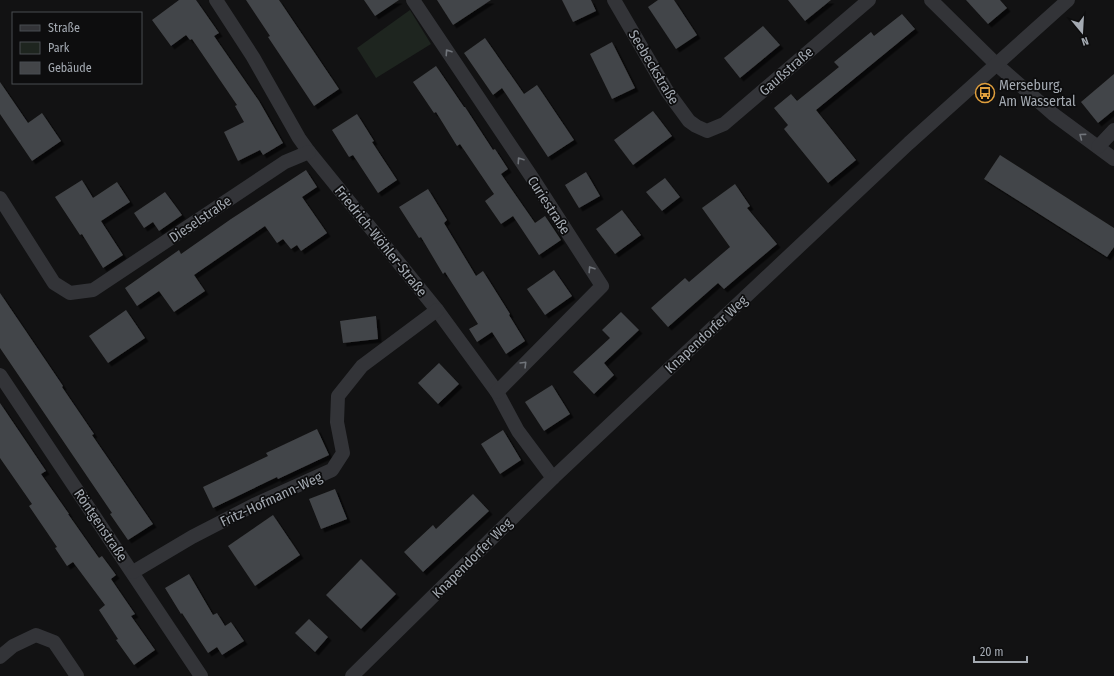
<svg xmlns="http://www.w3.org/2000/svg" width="1114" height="676" font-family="'Fira Sans Condensed',sans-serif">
	<defs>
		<filter id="shadow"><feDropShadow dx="3.5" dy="3.5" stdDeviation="0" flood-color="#0009"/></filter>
	</defs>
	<rect width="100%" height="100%" fill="#121213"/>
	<path fill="#1e251f" d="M410,10L431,44L376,78L357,48Z"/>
	<g fill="#434548" filter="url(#shadow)">
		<path d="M179,0H196L219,33L214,36L259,101L283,143L263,155L260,150L238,161L224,132L244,122L235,106L237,105L192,39L190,40L186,35L171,46L152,20Z"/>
		<path d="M246,0H279L339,89L314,106L268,37L270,36Z"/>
		<path d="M364,0H399L375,16Z"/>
		<path d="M437,0H491L453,25Z"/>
		<path d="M562,0H591L596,11L573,22Z"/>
		<path d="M658,0H674L697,35L676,49L648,7Z"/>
		<path d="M788,0H831L805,21Z"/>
		<path d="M966,0H1000L1007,8L988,24Z"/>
		<path d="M902,14L915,29L816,110L856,160L828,183L784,129L788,125L774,108L791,94L797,101L839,67L834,62L871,32L874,36Z"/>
		<path d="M763,26L780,45L740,78L724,58Z"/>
		<path d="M485,38L524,94L537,85L574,140L548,157L502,88L493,95L464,53Z"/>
		<path d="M612,42L635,88L612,99L590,54Z"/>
		<path d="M436,66L464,107H465L493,150L495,149L508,169L501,174L535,223L545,216L561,240L539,255L513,216L501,224L485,201L494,194L460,144L457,146L436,112L434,113L413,82Z"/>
		<path d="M1114,74V110L1098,123L1081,102Z"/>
		<path d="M0,82L28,123L42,113L61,141L32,161L0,114Z"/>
		<path d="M653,111L672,136L633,165L614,140Z"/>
		<path d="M357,114L374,141L372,142L397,180L378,193L353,155L349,157L332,130Z"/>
		<path d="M1000,155L1114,228V247L1107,257L984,179Z"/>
		<path d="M306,170L317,187L302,197L327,233L301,251L297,245L291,249L283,239L277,243L265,226L194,275L205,291L174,312L159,291L137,306L125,288L179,250L181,254L231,219Z"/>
		<path d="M586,172L600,196L579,208L565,185Z"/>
		<path d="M665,178L680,197L662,211L646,192Z"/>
		<path d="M82,180L93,198L117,182L130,202L101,221L123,255L103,268L82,234L80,235L55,197Z"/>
		<path d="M735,184L750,206L747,208L777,244L724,289L718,283L668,327L651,308L685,278L689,282L730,247L702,208Z"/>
		<path d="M428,189L447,220L444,223L476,276L483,271L510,314L509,315L525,341L506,354L492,332L477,342L469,329L478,324L445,272L443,274L421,237L419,238L399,207Z"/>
		<path d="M165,192L182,215L159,231L153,222L144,228L134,213Z"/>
		<path d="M622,210L641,235L615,254L596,229Z"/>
		<path d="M554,270L572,296L545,315L527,289Z"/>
		<path d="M0,293L63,386L62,387L94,434L92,435L153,524L128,540L110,514L112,513L0,348Z"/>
		<path d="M126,310L145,338L108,363L89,336Z"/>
		<path d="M621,312L639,330L604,363L614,375L594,394L573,372L610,338L602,330Z"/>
		<path d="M376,316L378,339L343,343L340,321Z"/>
		<path d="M439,363L459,384L438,404L418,383Z"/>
		<path d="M552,385L570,414L544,431L525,402Z"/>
		<path d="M0,403L46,471L41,474L69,514H68L99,558L102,556L116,575L111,579L135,614L131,616L155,650L134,665L116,640L118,639L99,610L105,605L73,562L67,566L55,548L57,547L29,506L32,504L0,458Z"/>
		<path d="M317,429L329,455L278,479L277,477L213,508L203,487L268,456L266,453Z"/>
		<path d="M503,430L521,460L500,474L481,444Z"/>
		<path d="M335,489L347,519L321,529L309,499Z"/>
		<path d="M473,494L489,511L423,572L404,552L433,525L436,529Z"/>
		<path d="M273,515L300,555L255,586L228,546Z"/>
		<path d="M361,559L396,594L361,629L326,595Z"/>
		<path d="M189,574L213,615L217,613L225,626L231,622L244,641L222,655L217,647L208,653L182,613L181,614L165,588Z"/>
		<path d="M309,619L328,637L315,652L295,633Z"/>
	</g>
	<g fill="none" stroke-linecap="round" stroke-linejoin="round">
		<g stroke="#333438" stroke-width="14">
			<path d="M216,0L253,57L299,138L309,152L437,310L497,392L518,431L553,478"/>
			<path d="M413,0L533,179L602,286L497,392"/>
			<path d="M614,0L667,91L689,121L696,126L707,131L724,124L869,0"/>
			<path d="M931,0L996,64L1053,114L1114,159"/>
			<path d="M1098,147L1114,130"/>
			<path d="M0,198L54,283L70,293L93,290L285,162L309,152"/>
			<path d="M0,375L201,676"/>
			<path d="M133,572L192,537L254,505L332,470L343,453L337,422L338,396L362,366L437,310"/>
			<path d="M0,657L13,646L36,635L54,642L77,676"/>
			<path d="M352,676L553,478L909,143L1068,0"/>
		</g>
	</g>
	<defs><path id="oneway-chevron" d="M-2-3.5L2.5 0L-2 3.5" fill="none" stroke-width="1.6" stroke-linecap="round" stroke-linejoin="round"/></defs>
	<g stroke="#71757b">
		<use href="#oneway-chevron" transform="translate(448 52) rotate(-124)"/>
		<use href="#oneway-chevron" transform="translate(1082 136) rotate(-143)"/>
		<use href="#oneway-chevron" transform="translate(520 160) rotate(-124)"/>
		<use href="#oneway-chevron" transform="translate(591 269) rotate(-123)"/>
		<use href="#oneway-chevron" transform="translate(524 364) rotate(-45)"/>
	</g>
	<defs>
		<symbol id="bus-ring" viewBox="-11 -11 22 22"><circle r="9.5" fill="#0d0d0e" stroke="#e09f3d" stroke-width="1.5"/><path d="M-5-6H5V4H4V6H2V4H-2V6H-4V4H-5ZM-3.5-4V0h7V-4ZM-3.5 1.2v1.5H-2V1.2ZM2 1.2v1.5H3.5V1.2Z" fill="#e09f3d"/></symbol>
	</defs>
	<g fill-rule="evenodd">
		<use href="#bus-ring" x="974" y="82" width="22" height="22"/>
	</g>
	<g text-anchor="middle" stroke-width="3.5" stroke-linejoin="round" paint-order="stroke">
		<g font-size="14" fill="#a4aab2" stroke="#0d0d0e">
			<text transform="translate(654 67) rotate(59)" y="5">Seebeckstraße</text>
			<text transform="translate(786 71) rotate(-41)" y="5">Gaußstraße</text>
			<text transform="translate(549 205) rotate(57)" y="5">Curiestraße</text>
			<text transform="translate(200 219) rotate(-34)" y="5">Dieselstraße</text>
			<text transform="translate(381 241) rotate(51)" y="5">Friedrich-Wöhler-Straße</text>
			<text transform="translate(706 334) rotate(-43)" y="5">Knapendorfer Weg</text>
			<text transform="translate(271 499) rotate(-25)" y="5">Fritz-Hofmann-Weg</text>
			<text transform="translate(101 525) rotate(56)" y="5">Röntgenstraße</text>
			<text transform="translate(472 558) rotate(-45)" y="5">Knapendorfer Weg</text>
		</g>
		<g font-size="14" fill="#a4aab2" stroke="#0d0d0e" text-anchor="start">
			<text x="999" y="90">Merseburg,<tspan x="999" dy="16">Am Wassertal</tspan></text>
		</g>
	</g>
	<rect x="12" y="12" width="130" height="72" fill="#0d0d0e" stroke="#494c50"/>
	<rect x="20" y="25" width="20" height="6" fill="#333438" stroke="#494c50"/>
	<text x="48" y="32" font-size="12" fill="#a4aab2">Straße</text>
	<rect x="20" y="42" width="20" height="12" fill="#1e251f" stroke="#494c50"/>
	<text x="48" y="52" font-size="12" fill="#a4aab2">Park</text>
	<rect x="20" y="62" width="20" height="12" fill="#434548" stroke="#494c50"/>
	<text x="48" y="72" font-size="12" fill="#a4aab2">Gebäude</text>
	<g transform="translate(1082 32) rotate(162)" stroke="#0d0d0e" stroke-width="3" paint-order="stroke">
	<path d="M0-3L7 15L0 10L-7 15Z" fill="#a4aab2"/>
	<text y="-6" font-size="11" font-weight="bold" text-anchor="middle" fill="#a4aab2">N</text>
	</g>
	<path d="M974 656v6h53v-6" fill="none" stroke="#a4aab2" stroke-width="2"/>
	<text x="980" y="656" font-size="12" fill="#a4aab2" stroke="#0d0d0e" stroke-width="3" paint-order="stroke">20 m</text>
</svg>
